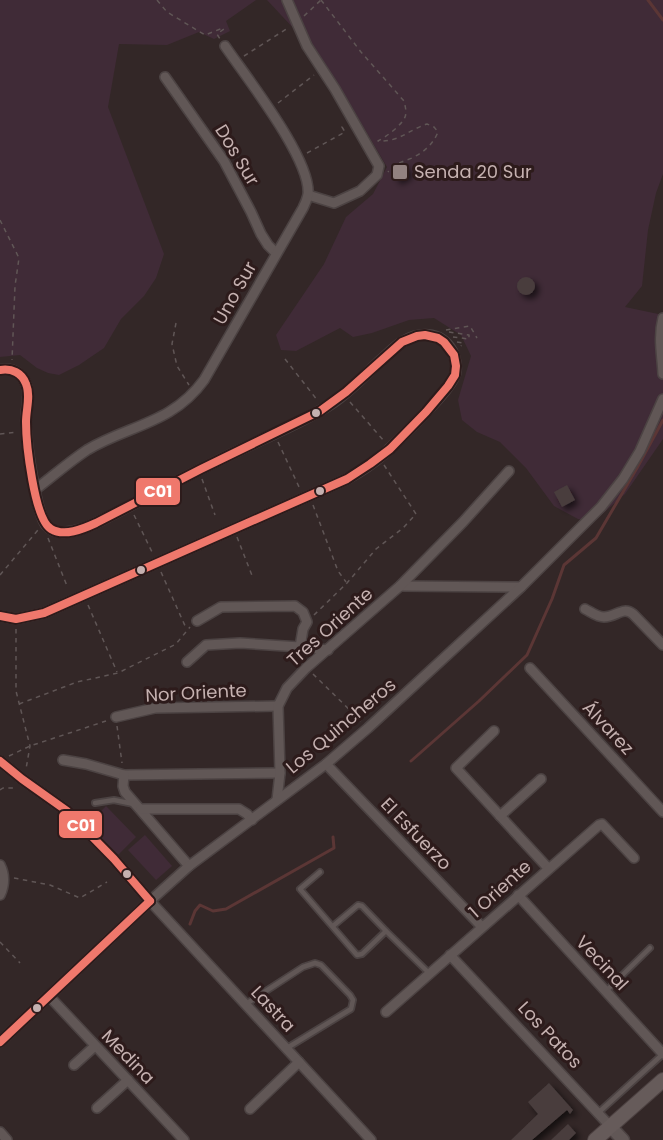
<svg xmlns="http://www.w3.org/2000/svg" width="663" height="1140" font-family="Poppins,sans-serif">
	<defs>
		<filter id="shadow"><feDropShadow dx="4" dy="4" stdDeviation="3" flood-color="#0009"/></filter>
	</defs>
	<rect width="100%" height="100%" fill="#332727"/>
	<g fill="#402b37">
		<path d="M0,0H256L226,21L230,31L214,39L199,32L167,45L119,44L108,107L164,254L156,278L144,296L121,319L104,348L79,365L59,375L48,373L37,368L20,355L0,357Z"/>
		<path d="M267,0H663V174L656,193L648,230L642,286L625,307L663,315V439L625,494L593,522L578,519L554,506L526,468L500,442L477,432L462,420L458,400L471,356L461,335L434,318L409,320L372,333L353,337L340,328L296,351L281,350L276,335L324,264L346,217L373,194L387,167L351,106L310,46Z"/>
		<path d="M106,806L136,837L117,856L87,826Z"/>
		<path d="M145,835L172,866L156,880L128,850Z"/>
	</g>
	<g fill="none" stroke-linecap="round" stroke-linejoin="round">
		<g stroke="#5b3635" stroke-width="3">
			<path d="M648,0L663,20"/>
			<path d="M411,761L479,701L527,655L552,599L564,565L596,538L637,468L663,420"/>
			<path d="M190,924L195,911L200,905L213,911L226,909L334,848L333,837"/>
		</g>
	</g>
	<g fill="#483d3d" filter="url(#shadow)">
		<path d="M403,162L409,174L397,181L391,169Z"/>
		<circle cx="526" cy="286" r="9"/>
		<path d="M567,485L575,500L562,507L554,492Z"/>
		<path d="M549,1083L573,1110L570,1114L567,1110L532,1140H511L538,1114L528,1102Z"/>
		<path d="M568,1124L576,1133L569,1140H551Z"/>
	</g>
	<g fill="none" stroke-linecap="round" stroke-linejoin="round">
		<defs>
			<g id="service">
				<path d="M95,803L114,800L134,804"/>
				<path d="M320,872L300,889L357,955L362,954L386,931L430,974"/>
				<path d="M333,926L358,905L362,906L386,931"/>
				<path d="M606,991L650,948"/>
				<path d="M246,1004L303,967L315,963L321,965L350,995L353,1000L351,1009L287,1048"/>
				<path d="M598,1113L663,1054"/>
			</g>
			<g id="minor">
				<path d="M287,0L307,46L335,89L379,166L377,175L360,191L334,203L308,195"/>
				<path d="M165,77L224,161L251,212L261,234L268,245L276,253"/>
				<path d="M663,318C658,337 662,355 663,374"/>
				<path d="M0,370C13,367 23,374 27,387C30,399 25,411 26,423C26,442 36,512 46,525C51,531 58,533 66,532C82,531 98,522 112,515C142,500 171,484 201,469C225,457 250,445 274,434C295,424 315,415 334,402C351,390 366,374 381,360C388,354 394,347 402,342C422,330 444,332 454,355C456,362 458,371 454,377C448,390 436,401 426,412C399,440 382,460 347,479L44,613L16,619L0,616"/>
				<path d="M36,489C53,476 69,462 87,450C129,425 172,424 204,380L303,208C305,204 307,199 308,195C312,160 246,77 225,46"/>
				<path d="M400,586L521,587"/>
				<path d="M585,609C591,612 597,617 604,617C616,617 623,606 633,614L663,645"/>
				<path d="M197,621L221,607L295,606L303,612L307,622L303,629L300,647"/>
				<path d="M187,662L206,645L240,643L300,647L328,650"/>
				<path d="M530,668L663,812"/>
				<path d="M116,717L155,708L278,706"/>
				<path d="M494,731L456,768L548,868"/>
				<path d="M63,760L86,764L124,775L280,773"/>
				<path d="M0,761L22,779L67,811L114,859L150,901L371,1140"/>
				<path d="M326,764L482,927"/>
				<path d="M124,775L123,786L125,792L189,866"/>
				<path d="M277,800L280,773L278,706L287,688L306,668L400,586L463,522L509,471"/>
				<path d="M141,809H239L247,814L252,820"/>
				<path d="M500,816L541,779"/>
				<path d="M0,865C5,875 5,884 0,895"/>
				<path d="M518,895L663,1054"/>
				<path d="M450,955L610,1126"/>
				<path d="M49,996L184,1140"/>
				<path d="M386,1012L599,825L602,824L634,858"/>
				<path d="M0,1042L150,901L189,866L326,764L368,728L521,587L601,507L623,479L640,451L663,399"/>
				<path d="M74,1065L95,1046"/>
				<path d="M97,1108L128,1080"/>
				<path d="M250,1109L299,1062"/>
				<path d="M0,1132L7,1140"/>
			</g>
			<path id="tertiary" d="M610,1126L623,1140"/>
			<path id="secondary" d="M595,1140L663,1080"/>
		</defs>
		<use href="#service" stroke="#4c4343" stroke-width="8"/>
		<use href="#minor" stroke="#4c4343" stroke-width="12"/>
		<use href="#tertiary" stroke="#4c4343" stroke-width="15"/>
		<use href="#secondary" stroke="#4d4242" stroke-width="16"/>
		<g stroke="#605656" stroke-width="1.5" stroke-dasharray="4.5 4.5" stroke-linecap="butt">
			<path d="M157,0L167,12L205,35L223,28L224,29L217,34L220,39"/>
			<path d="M321,0L361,52L404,101C405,105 407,112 405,117C402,125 386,137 378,141C400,142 408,130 427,124L434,127L438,132C433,144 425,151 414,157C404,162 395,162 388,172"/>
			<path d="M304,16L321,0"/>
			<path d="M244,56L288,28"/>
			<path d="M278,103L314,75"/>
			<path d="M307,153L345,132L342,127L345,126"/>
			<path d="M0,220L19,258L15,286L12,360"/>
			<path d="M176,323L172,344L177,366L189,385"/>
			<path d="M446,330L470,326L477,338"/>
			<path d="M449,332L469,335V339L453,337"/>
			<path d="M457,342L463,343L461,346"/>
			<path d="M285,359L318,401"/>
			<path d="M350,402L384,441"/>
			<path d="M0,434L17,432"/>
			<path d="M278,442L300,489"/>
			<path d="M202,479L215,515"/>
			<path d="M313,505L338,571L346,582"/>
			<path d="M134,515L153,554"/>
			<path d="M237,537L253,578"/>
			<path d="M48,538L67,586"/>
			<path d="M161,572L186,628"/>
			<path d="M0,575L38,530"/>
			<path d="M88,605L117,672"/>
			<path d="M314,615L347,583L376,549L403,528L416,514L384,465"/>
			<path d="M16,629V691L30,746L26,769"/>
			<path d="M313,674L361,721"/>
			<path d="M19,704L77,682L118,673L176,644L190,627"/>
			<path d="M117,726L122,763"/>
			<path d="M9,756L30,746L106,721"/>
			<path d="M0,790L3,788H14L16,786"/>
			<path d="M14,878L50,885L80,898L107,882"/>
			<path d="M0,942L20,963"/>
		</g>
		<use href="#service" stroke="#615756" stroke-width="4.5"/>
		<use href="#minor" stroke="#615756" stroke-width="9"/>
		<use href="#tertiary" stroke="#615756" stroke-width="12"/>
		<use href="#secondary" stroke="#665b5a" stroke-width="14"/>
		<defs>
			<g id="bus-1">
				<path d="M0,370C12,368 22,373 26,384C31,396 26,409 26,422C26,442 34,519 51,529C64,537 83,529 96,523L201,469L320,411L346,392L402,342L417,336L425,335L438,338L444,342L454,355L456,366L455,375L448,386L426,412L390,449L370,464L347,479L44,613L16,619L0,616"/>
				<path d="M0,761L22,779L67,811L114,859L150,901"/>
				<path d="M0,1042L150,901"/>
			</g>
		</defs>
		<use href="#bus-1" stroke="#2d1b1b" stroke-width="12"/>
		<use href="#bus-1" stroke="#ef786c" stroke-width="8"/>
	</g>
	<rect fill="#928180" stroke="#2d1b1b" stroke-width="2" x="392" y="164" width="16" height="16" rx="3"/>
	<g fill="#c5b1b0" stroke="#2d1b1b" stroke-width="2">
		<circle cx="316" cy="413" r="5"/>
		<circle cx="320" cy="491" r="5"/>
		<circle cx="141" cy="570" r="5"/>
		<circle cx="127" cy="874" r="5"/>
		<circle cx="37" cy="1008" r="5"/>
	</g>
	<g text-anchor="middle" stroke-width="6" stroke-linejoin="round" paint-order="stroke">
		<g font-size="18" fill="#c5b1b0" stroke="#2d1b1b">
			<text transform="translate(237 155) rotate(59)" y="6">Dos Sur</text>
			<text transform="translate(235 293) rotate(-61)" y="6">Uno Sur</text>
			<text transform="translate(330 627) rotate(-42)" y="6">Tres Oriente</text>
			<text transform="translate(196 693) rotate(-3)" y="6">Nor Oriente</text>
			<text transform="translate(341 726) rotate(-40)" y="6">Los Quincheros</text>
			<text transform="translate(608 728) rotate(47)" y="6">Álvarez</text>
			<text transform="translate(416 834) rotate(46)" y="6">El Esfuerzo</text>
			<text transform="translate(500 889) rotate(-42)" y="6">1 Oriente</text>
			<text transform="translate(602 963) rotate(47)" y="6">Vecinal</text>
			<text transform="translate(273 1009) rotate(47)" y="6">Lastra</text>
			<text transform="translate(550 1035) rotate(47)" y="6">Los Patos</text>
			<text transform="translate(128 1057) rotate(46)" y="6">Medina</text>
		</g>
		<g font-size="18" fill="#c5b1b0" stroke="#2d1b1b" text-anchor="start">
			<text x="414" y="178">Senda 20 Sur</text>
		</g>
	</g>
	<g stroke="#2d1b1b" stroke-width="2">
		<rect x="135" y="477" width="46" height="29" rx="6" fill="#ef786c"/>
		<rect x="58" y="810" width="45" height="29" rx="6" fill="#ef786c"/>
	</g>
	<g font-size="16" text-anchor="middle" font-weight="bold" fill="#fff">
		<text x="158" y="497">C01</text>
		<text x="81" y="831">C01</text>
	</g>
</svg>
